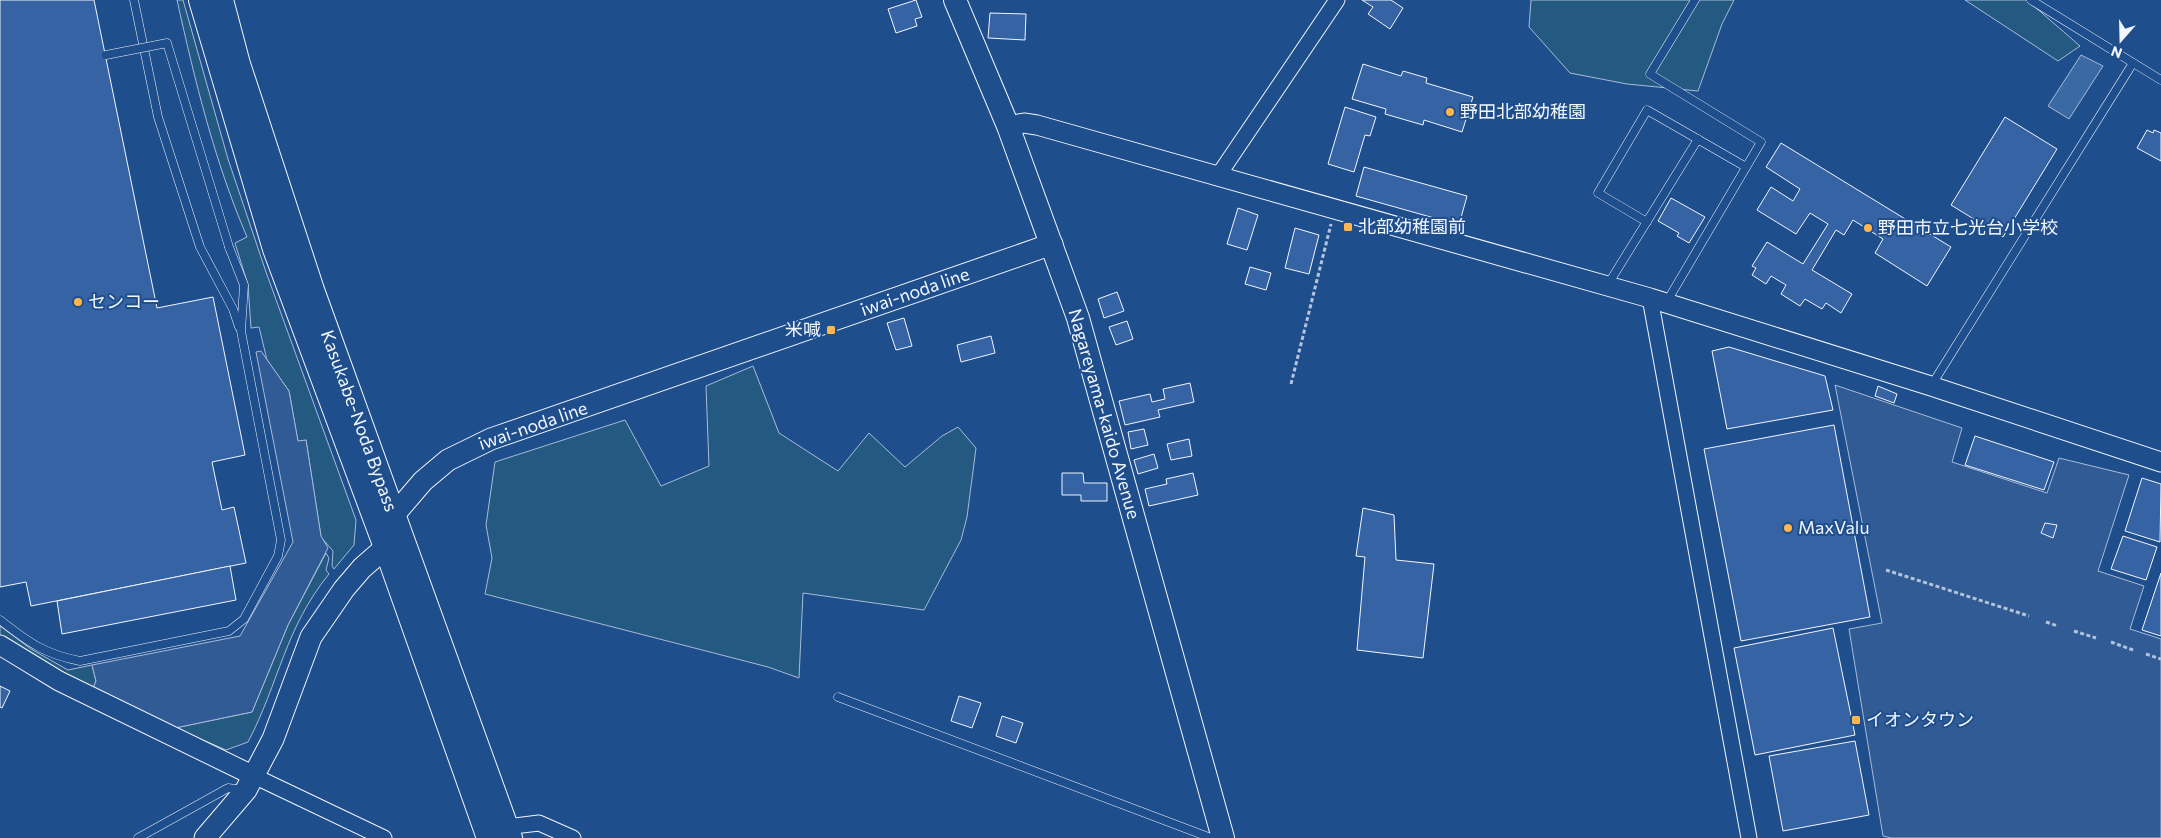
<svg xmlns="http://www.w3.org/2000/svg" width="2161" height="838" font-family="Commissioner,'Noto Sans JP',sans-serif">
	<rect width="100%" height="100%" fill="#1f4e8c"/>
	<g fill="#245a82" stroke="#a8bbd7">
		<path d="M177,0H183L228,159L266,272L356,520L354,545L334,569L332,566L333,551L321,537L306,440L298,442L289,391L267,360L259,327L251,328L248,285L235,243L247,237C214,160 195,81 177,0Z"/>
		<path d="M1531,0H1734L1722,24L1698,91L1627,84L1570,73L1529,27Z"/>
		<path d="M1965,0H2027L2080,46L2058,61Z"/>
		<path d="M753,366L779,433L838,471L869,433L905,467L942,436L958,427L976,448L967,517L961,540L924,610L803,593L799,678L768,667L485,594L492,558L486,525L495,462L625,420L661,486L709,466L706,386Z"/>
		<path d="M326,553L329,558L326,570L329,574C285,628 279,683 248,742L226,750L175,728L252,712L288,625Z"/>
		<path d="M0,626L31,649L68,670L92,665L96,681L93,688L23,651L0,635Z"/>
	</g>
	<g fill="#305b95" stroke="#a8bbd7">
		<path d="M261,351L289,391L298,441L306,440L321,536L328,548L288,625L252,712L175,728L93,688L96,681L92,665L240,636L293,542L256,352Z"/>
		<path d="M1835,385L1962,428L1952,462L2047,493L2059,458L2129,475L2098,571L2144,586L2130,629L2161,639V838H1891L1883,836L1849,629L1882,623Z"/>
	</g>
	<path fill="#3b69a3" stroke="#a8bbd7" d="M2081,55L2103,66L2069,119L2048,106Z"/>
	<g fill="#3563a3" stroke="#f2f6ff">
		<path d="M0,0H94L157,308L213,297L245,455L212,462L222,510L234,507L246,563L31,606L26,582L0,587Z"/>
		<path d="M916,0L922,17L915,19L917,26L896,33L888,9Z"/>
		<path d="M1362,0H1391L1403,8L1390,29L1368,14L1373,7Z"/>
		<path d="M990,13L1026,14L1025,40L988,38Z"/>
		<path d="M1363,64L1401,76L1403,71L1427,78L1426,83L1473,97L1462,132L1424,120L1423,125L1385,114L1386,109L1352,99Z"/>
		<path d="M1345,107L1376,117L1370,136L1365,135L1354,172L1328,164Z"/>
		<path d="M2005,117L2057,149L2003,237L1951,205Z"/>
		<path d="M2147,130L2153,133L2154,130L2161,133V161L2137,148Z"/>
		<path d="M1781,143L1951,247L1927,286L1875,253L1883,239L1853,220L1844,235L1836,230L1812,270L1852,294L1841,313L1826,303L1822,309L1805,299L1800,306L1781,294L1786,285L1771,276L1766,284L1752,275L1756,268L1752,266L1767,242L1803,264L1828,224L1810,213L1796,234L1757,210L1771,187L1793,201L1800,189L1766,167Z"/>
		<path d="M1364,167L1467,196L1459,225L1356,196Z"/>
		<path d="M1671,198L1705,217L1689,243L1677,236L1679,233L1658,221Z"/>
		<path d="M1238,208L1258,215L1247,250L1227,244Z"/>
		<path d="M1295,228L1319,235L1309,274L1285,268Z"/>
		<path d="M1250,267L1271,273L1266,290L1245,284Z"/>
		<path d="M1117,292L1124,311L1104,318L1098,299Z"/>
		<path d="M904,318L912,346L896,350L887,323Z"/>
		<path d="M1127,321L1133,339L1116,345L1109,327Z"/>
		<path d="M991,336L995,353L961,362L957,345Z"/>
		<path d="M1729,347L1825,376L1833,410L1727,429L1712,351Z"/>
		<path d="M1190,383L1194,402L1158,410L1160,417L1125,425L1119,401L1150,394L1152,402L1165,399L1163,389Z"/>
		<path d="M1878,386L1897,394L1894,403L1875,396Z"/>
		<path d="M1834,425L1870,617L1741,641L1704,449Z"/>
		<path d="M1144,429L1148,445L1131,449L1128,432Z"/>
		<path d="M1975,436L2054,462L2044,490L1965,465Z"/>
		<path d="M1189,439L1192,456L1171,460L1167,444Z"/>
		<path d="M1154,454L1158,468L1138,474L1134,460Z"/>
		<path d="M1062,473H1083L1084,483H1107V501H1081V495H1062Z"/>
		<path d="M1193,473L1198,495L1149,506L1145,489L1167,484L1166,479Z"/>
		<path d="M2142,478L2161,484L2160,542L2125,531Z"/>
		<path d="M1363,508L1394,515L1396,560L1434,564L1423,658L1357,650L1365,557L1356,556Z"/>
		<path d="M2045,523L2057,525L2053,538L2041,533Z"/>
		<path d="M2123,536L2157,547L2146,580L2111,569Z"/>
		<path d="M230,566L236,600L62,634L57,601Z"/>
		<path d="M2161,573V636L2142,630Z"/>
		<path d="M1833,628L1855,735L1755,755L1734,648Z"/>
		<path d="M0,686L10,691L2,708L0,707Z"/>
		<path d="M959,696L981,703L972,728L951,721Z"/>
		<path d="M1002,716L1023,723L1016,743L996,736Z"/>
		<path d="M1855,741L1869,815L1783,831L1769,756Z"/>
	</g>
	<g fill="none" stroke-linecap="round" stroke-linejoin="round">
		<defs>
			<g id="service">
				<path d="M134,0L158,117L200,247L233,309L239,327"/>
				<path d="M2031,0L2161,80"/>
				<path d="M1647,222L1598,193L1647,110L1746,167"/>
				<path d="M1607,286L1698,139"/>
				<path d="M1666,303L1761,142L1650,74L1695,0"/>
				<path d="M1931,386L2133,63"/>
				<path d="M0,620C28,642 44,654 80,661L229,631L244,619L278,556L281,540L241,331L244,285L229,247"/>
				<path d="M838,697L1211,838"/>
				<path d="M138,838L228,788L243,790"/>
			</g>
			<g id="minor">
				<path d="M1218,176L1337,0"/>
				<path d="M1650,298L1749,838"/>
				<path d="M254,776L384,838"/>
				<path d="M506,827L539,823L573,838"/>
			</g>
			<g id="tertiary">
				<path d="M1008,126L1024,123L1037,125L1650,298L1931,386L2161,462"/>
				<path d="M0,645L59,681L254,776"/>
			</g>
			<path id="secondary" d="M205,838L246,790L273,739L311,637L344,589L362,568L386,547L393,516L423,481L448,460L491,439L1052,244"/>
			<path id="primary" d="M955,0L1008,126L1078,318L1223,838"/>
			<g id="trunk">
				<path d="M201,0L275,249L386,547L489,838"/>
				<path d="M221,0L238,64L312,290L510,838"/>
			</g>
		</defs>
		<use href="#service" stroke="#f2f6ff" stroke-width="9"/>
		<use href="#minor" stroke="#f2f6ff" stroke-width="17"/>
		<use href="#tertiary" stroke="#f2f6ff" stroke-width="21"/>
		<use href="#secondary" stroke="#f2f6ff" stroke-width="23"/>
		<use href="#primary" stroke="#f2f6ff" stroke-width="24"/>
		<use href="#trunk" stroke="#f2f6ff" stroke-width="26"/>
		<g stroke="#b3c4dc" stroke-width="3" stroke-dasharray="4 2.5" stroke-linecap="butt">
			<path d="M1291,384L1331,224"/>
			<path d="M1886,570L2029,616"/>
			<path d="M2046,622L2058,626"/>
			<path d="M2074,631L2096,638"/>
			<path d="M2111,642L2133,650"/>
			<path d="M2146,654L2161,659"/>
		</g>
		<use href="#service" stroke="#1f4e8c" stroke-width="8"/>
		<use href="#minor" stroke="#1f4e8c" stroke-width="15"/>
		<use href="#tertiary" stroke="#1f4e8c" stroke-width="19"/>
		<use href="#secondary" stroke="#1f4e8c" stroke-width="21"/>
		<use href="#primary" stroke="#1f4e8c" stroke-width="22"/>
		<use href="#trunk" stroke="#1f4e8c" stroke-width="24"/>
		<defs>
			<path id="service-bridge" d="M106,55L167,43L229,247"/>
		</defs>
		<use href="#service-bridge" stroke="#f2f6ff" stroke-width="9" stroke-linecap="butt"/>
		<use href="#service-bridge" stroke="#1f4e8c" stroke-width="8"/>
	</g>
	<g fill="#ffb74d" stroke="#1f4e8c" stroke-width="2">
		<circle cx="1450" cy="112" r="5"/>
		<rect x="1343" y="222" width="10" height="10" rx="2.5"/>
		<circle cx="1868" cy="228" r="5"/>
		<circle cx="78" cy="302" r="5"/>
		<rect x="826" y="325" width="10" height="10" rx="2.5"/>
		<circle cx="1788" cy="528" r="5"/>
		<rect x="1851" y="715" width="10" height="10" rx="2.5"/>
	</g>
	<g text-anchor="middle" stroke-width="4" stroke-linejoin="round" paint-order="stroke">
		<g font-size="18" fill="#f2f6ff" stroke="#1f4e8c" text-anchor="start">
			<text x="1460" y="118">野田北部幼稚園</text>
			<text x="1358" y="233">北部幼稚園前</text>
			<text x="1878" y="234">野田市立七光台小学校</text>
			<text x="88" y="308">センコー</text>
			<text x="821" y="336" text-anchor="end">米喊</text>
			<text x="1798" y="534">MaxValu</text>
			<text x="1866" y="726">イオンタウン</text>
		</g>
		<g font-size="18" fill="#f2f6ff" stroke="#1f4e8c">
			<text transform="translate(915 292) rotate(-19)" y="6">iwai-noda line</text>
			<text transform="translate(1104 414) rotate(74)" y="6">Nagareyama-kaido Avenue</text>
			<text transform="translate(359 421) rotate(70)" y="6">Kasukabe-Noda Bypass</text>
			<text transform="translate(533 426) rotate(-19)" y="6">iwai-noda line</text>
		</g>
	</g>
	<g transform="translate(2121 40) rotate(200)" stroke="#1f4e8c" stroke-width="4" paint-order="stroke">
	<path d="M0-4L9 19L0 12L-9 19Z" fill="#f2f6ff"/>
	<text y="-8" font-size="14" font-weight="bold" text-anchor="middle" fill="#f2f6ff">N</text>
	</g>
</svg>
